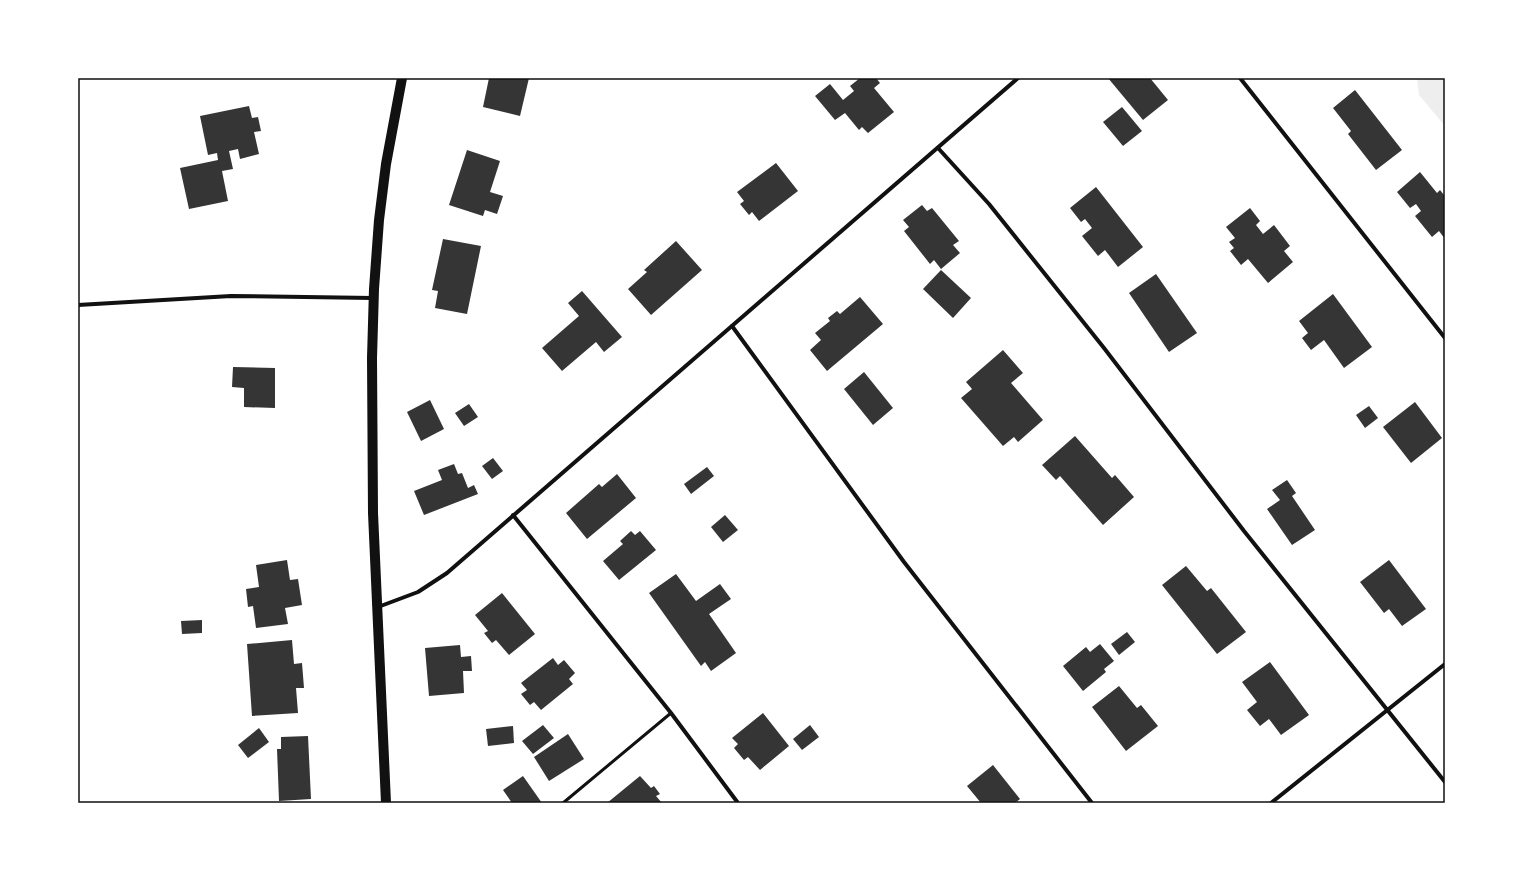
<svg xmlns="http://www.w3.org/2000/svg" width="1523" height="881" font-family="Figtree,sans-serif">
	<rect width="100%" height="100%" fill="#fff"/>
	<path fill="#eee" d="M1417,78H1445V126L1419,95Z"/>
	<g fill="#353535">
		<path d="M489,78H529L520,116L483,107Z"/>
		<path d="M860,78H876L880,83L874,88L894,112L868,133L862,127L859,130L845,113L835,120L815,96L830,84L843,100L854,91L850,86Z"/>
		<path d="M1108,78H1150L1168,100L1143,120Z"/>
		<path d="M1355,90L1402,150L1376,170L1348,134L1351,131L1333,108Z"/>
		<path d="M249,106L252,118L258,117L261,131L254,132L259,154L240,159L238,149L229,151L233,169L222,171L228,201L189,209L180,168L218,160L217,153L208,155L200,116Z"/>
		<path d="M1122,107L1142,131L1123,146L1103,122Z"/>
		<path d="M467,150L500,161L490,192L503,196L497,214L485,210L483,216L449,205Z"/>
		<path d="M776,163L798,191L759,221L752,212L749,215L740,204L744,201L737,192Z"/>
		<path d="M1420,172L1437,193L1440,190L1444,195L1445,193V239L1439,231L1432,237L1415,216L1421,211L1416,204L1410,208L1397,192Z"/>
		<path d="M1096,187L1143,247L1118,267L1105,250L1098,256L1082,236L1092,228L1085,219L1081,222L1070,208Z"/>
		<path d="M922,205L927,211L932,208L959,241L953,245L960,253L941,269L934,260L930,264L904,231L909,227L903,220Z"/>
		<path d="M1250,208L1260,221L1256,225L1263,234L1274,225L1290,246L1284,251L1293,262L1268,283L1248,259L1241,265L1230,251L1234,248L1229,242L1235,238L1226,227Z"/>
		<path d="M443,239L481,246L467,314L435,308L438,291L432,290Z"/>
		<path d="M676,241L702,270L651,315L628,289L647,272L644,270Z"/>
		<path d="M941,270L971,298L953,318L923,289Z"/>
		<path d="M1156,274L1197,333L1169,352L1129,293Z"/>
		<path d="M582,291L622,337L604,352L596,342L562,371L542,348L579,316L568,303Z"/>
		<path d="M1333,294L1372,347L1344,368L1324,340L1311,350L1302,338L1308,333L1299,321Z"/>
		<path d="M860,297L883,324L827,371L810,350L821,340L815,333L830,321L828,318L837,311L840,314Z"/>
		<path d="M1003,350L1023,373L1011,383L1043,420L1018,442L1014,437L1003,446L961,398L972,389L966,382Z"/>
		<path d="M233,367L275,368V408L244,407V388L232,387Z"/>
		<path d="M864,372L893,408L873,425L844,389Z"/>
		<path d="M430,400L444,429L421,441L407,412Z"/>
		<path d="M1415,402L1442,438L1411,463L1383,427Z"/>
		<path d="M469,404L478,417L464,426L455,413Z"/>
		<path d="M1369,406L1378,418L1365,428L1356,415Z"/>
		<path d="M1075,436L1112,478L1115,475L1134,497L1103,525L1060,476L1056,480L1042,465Z"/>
		<path d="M493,458L503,471L492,479L482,466Z"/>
		<path d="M454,464L458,474L462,473L468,488L474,485L478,494L424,515L414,491L442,480L438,470Z"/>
		<path d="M707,467L714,476L691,494L684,484Z"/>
		<path d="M617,474L636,498L587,539L566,513L599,484L602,487Z"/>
		<path d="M1287,480L1296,493L1292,496L1315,530L1292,545L1267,509L1280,500L1272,490Z"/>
		<path d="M725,515L738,530L723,542L711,527Z"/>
		<path d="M631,531L635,535L640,531L656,550L619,580L603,561L623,544L620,541Z"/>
		<path d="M287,560L290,580L298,579L302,605L285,608L288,624L256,628L253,606L248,607L246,589L259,587L256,565Z"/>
		<path d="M1389,560L1426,609L1402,626L1389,609L1384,613L1360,582Z"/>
		<path d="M1186,566L1207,591L1211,588L1246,632L1217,654L1162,585Z"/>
		<path d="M676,574L696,601L720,584L731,599L709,614L736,653L711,671L705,662L701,666L649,593Z"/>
		<path d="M502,593L535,634L509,655L496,640L492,643L484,633L488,631L475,615Z"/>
		<path d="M202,620V633L182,634L181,621Z"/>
		<path d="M1127,632L1135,642L1119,655L1111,644Z"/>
		<path d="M292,640L294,664L302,663L304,688H296L298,713L252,716L247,644Z"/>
		<path d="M1100,644L1114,661L1104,669L1106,672L1083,691L1063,666L1086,647L1090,652Z"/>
		<path d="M460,645L461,657L471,656L472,671H463L464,693L429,696L425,648Z"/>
		<path d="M553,658L558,665L564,660L575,673L569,679L573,684L541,710L534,702L530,705L521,694L527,690L521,683Z"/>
		<path d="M1270,662L1309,715L1281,735L1269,719L1260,726L1247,710L1257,702L1242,682Z"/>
		<path d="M1119,686L1137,708L1141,705L1158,726L1126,751L1092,707Z"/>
		<path d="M763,713L789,746L760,770L748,757L744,760L734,748L738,744L732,738Z"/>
		<path d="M543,725L554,738L533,754L522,741Z"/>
		<path d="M810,725L819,737L802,750L793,739Z"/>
		<path d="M513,726L514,743L488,746L486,729Z"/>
		<path d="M259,728L269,742L248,758L238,745Z"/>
		<path d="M568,734L584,759L549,781L534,757Z"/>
		<path d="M308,736L311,799L279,801L277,749H281V737Z"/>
		<path d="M993,765L1020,799L1015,803H981L967,786Z"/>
		<path d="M523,776L542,803H512L503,790Z"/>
		<path d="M640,776L651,788L654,786L660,794L656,796L662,803H607Z"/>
	</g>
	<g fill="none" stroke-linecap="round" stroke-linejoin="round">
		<path stroke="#111" stroke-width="3" d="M563,803L671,713"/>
		<g stroke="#111" stroke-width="4">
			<path d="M1240,78L1445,338"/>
			<path d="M938,148L989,204L1104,348L1244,531L1445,782"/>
			<path d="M78,305L231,296L373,298"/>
			<path d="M732,326L904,562L1092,803"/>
			<path d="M513,515L671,713L738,803"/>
			<path d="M378,607L418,592L447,573L1018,78"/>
			<path d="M1271,803L1445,664"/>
		</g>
		<path stroke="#111" stroke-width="10" d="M386,803L373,513L372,358L374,289L379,220L386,164L402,78"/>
	</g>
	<rect width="1523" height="881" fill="none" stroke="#ffffff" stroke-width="158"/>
	<rect x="79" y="79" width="1365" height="723" fill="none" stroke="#111" stroke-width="1.5"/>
</svg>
